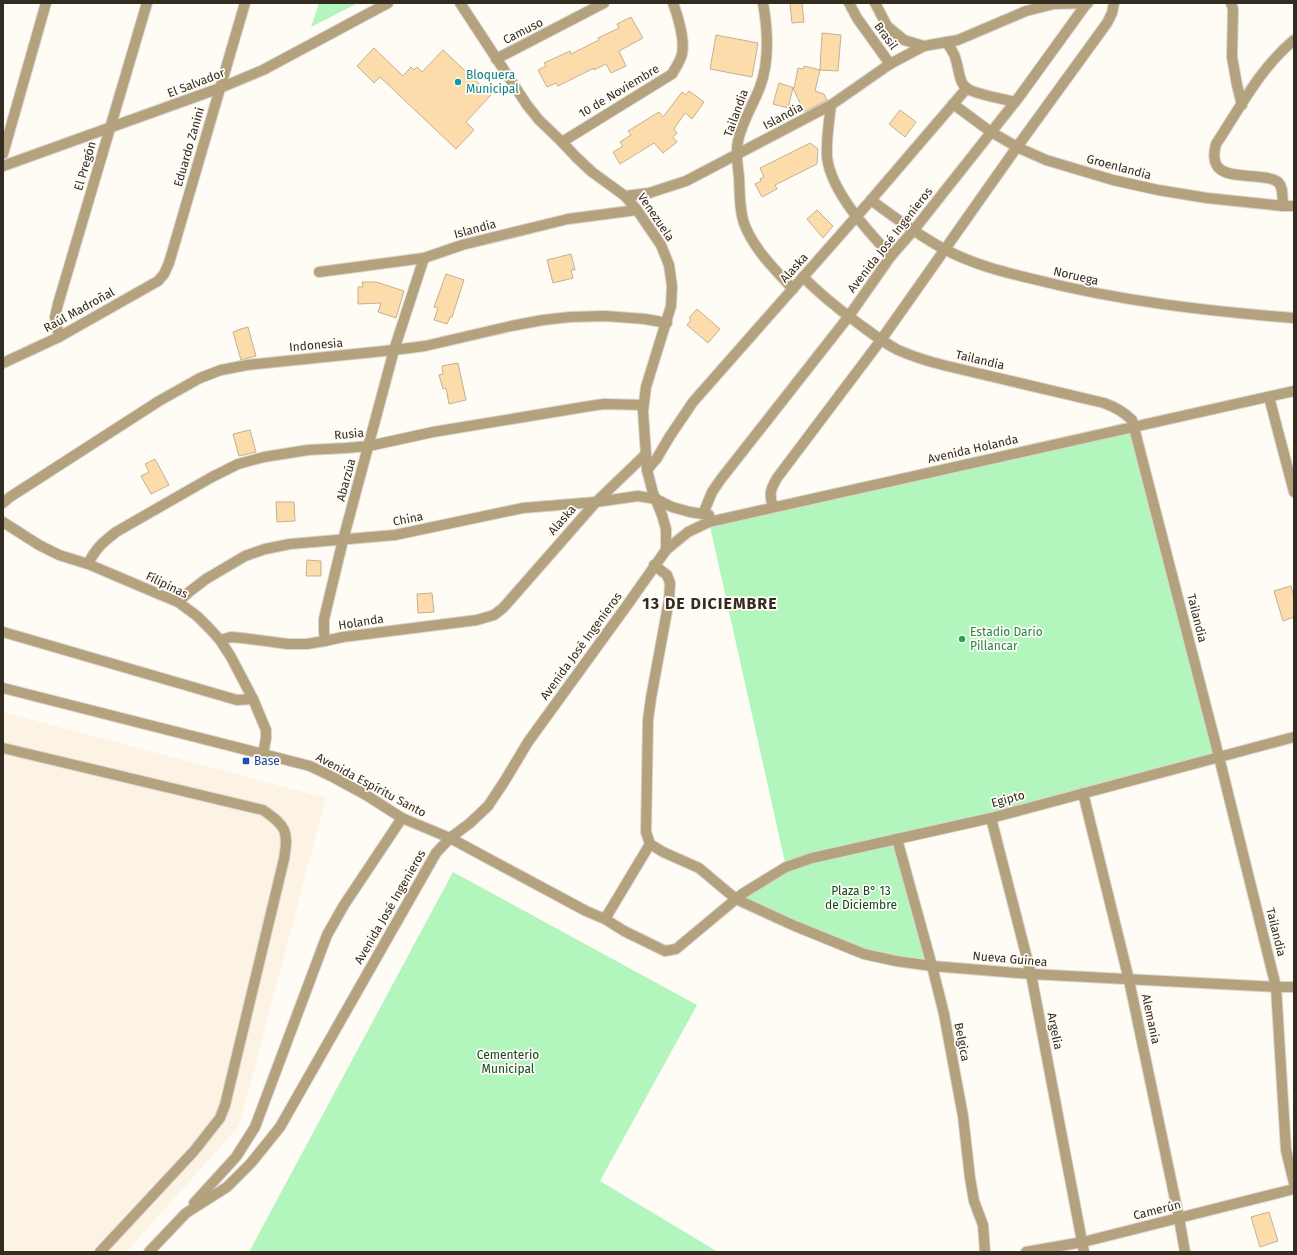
<svg xmlns="http://www.w3.org/2000/svg" width="1297" height="1255" font-family="'Fira Sans',sans-serif">
	<rect width="100%" height="100%" fill="#fffbf5"/>
	<path fill="#fdf3e5" d="M3,712L326,798L239,1126L126,1252H3Z"/>
	<g fill="#b2f5bd">
		<path d="M319,3H358L311,27Z"/>
		<path d="M1134,427L1219,757L897,839L932,966L896,961L736,899L786,867L709,522Z"/>
		<path d="M453,872L697,1005L600,1181L718,1252H249Z"/>
	</g>
	<g fill="#fcdcaa" stroke="#c3b196">
		<path d="M790,3H802L804,22L792,23Z"/>
		<path d="M631,17L643,38L619,51L626,66L611,73L606,64L594,70V68L558,86L556,83L547,87L538,70L546,66L544,63L570,51L571,54L599,40L598,38L619,28L617,24Z"/>
		<path d="M822,33L841,35L838,71L820,70Z"/>
		<path d="M716,35L758,43L752,77L710,69Z"/>
		<path d="M374,48L403,76L411,67L414,70L417,67L422,72L443,50L491,95L466,122L474,130L456,149L380,77L374,83L357,66Z"/>
		<path d="M804,66L820,70L815,91L824,94L827,100L804,112L793,88L788,108L773,104L779,83L794,88L798,68L803,69Z"/>
		<path d="M689,91L704,102L692,119L685,113L674,129L677,133L673,137L677,142L663,153L654,143L620,164L613,152L623,146L620,142L631,135L628,131L659,112L663,117L682,92L686,95Z"/>
		<path d="M900,110L916,122L905,137L889,124Z"/>
		<path d="M810,143L818,149L817,164L775,185L777,189L762,197L755,184L761,181L760,179L764,177L760,168Z"/>
		<path d="M817,210L833,226L823,238L807,219Z"/>
		<path d="M571,254L575,270H571L573,278L553,283L547,260Z"/>
		<path d="M446,274L464,280L452,317H450L447,324L434,320L438,308L434,307Z"/>
		<path d="M362,282H376L404,291L396,318L378,312L381,303L358,304V287H363Z"/>
		<path d="M697,309L720,329L708,343L687,325L691,320L689,318Z"/>
		<path d="M248,327L256,356L241,360L233,332L237,331V330Z"/>
		<path d="M458,363L466,400L449,404L446,388L443,389L439,375L443,374L442,366Z"/>
		<path d="M250,430L256,452L239,456L233,434Z"/>
		<path d="M155,459L169,485L151,494L141,476L149,472L145,464Z"/>
		<path d="M276,502H294L295,521L277,522Z"/>
		<path d="M307,560L321,561V576H306Z"/>
		<path d="M1291,586L1294,598V617L1283,621L1274,591Z"/>
		<path d="M432,593L434,612L418,613L417,594Z"/>
		<path d="M1269,1212L1278,1241L1260,1247L1251,1217Z"/>
	</g>
	<g fill="none" stroke-linecap="round" stroke-linejoin="round">
		<defs>
			<g id="minor">
				<path d="M460,3L527,105L539,120L562,142L576,157L592,172L625,196L637,210L661,245L669,265L672,286L671,306L646,387L643,411L647,470L653,493L662,515L666,529V550"/>
				<path d="M763,3C768,31 770,60 760,87C753,105 742,122 738,141C735,153 738,166 739,177C740,193 739,211 745,226C755,250 775,270 793,289"/>
				<path d="M849,3L857,18L890,64"/>
				<path d="M875,3L887,26L904,40L924,46"/>
				<path d="M1231,3L1233,9L1232,57L1237,85L1242,105"/>
				<path d="M946,42C957,55 956,62 960,77C961,81 963,85 966,88C974,94 1004,99 1015,102"/>
				<path d="M496,59L604,3"/>
				<path d="M953,104L991,132L1019,148L1046,160L1113,180L1158,190L1207,198L1283,206H1294"/>
				<path d="M831,105C829,122 826,140 827,157C831,192 868,231 891,256"/>
				<path d="M562,142L672,74C676,67 680,62 682,54C685,40 678,16 673,3"/>
				<path d="M3,154L46,3"/>
				<path d="M3,166L220,88L263,70L388,3"/>
				<path d="M625,196L649,193L686,181L831,105L890,64L924,46L958,40L1026,11L1054,4L1088,3"/>
				<path d="M871,200C895,218 918,235 944,249C972,264 1003,272 1033,279C1119,301 1206,311 1294,318"/>
				<path d="M1283,206C1282,199 1284,188 1278,182C1273,178 1266,178 1260,177C1235,174 1207,178 1216,144C1240,108 1260,68 1294,40"/>
				<path d="M319,272L424,258L462,245L568,219L637,210"/>
				<path d="M803,277C819,293 836,307 855,321C869,331 882,342 898,350C914,357 930,362 947,366L1104,403C1115,407 1123,411 1132,420L1219,757L1276,987L1286,1150L1294,1183"/>
				<path d="M59,337L55,317L58,304L147,3"/>
				<path d="M3,363L59,337L158,281L164,274L169,263L245,3"/>
				<path d="M1269,397L1294,492"/>
				<path d="M647,470L657,458L670,436L693,402L871,200L967,88"/>
				<path d="M3,503L10,497L159,401L200,378L221,370L247,365L394,350L425,346L511,326L543,320L570,317L605,316L645,319L667,323"/>
				<path d="M773,507C769,494 770,490 777,478L881,340L1017,147L1107,23L1112,13L1114,3"/>
				<path d="M703,514L712,492L721,479L849,316L891,256L913,231L1019,97L1087,3"/>
				<path d="M3,522L39,545L59,555L88,564L161,595L178,602L197,616L210,629L220,640L231,657L253,699L266,730V738L263,754"/>
				<path d="M88,564C96,548 102,543 116,532L212,477L238,464L264,457L308,450L346,448L369,446L433,432L590,406L604,404L643,405"/>
				<path d="M654,565L667,575L670,583L669,600L651,698L648,720L646,832L650,844L663,852L699,868L736,899L795,926L864,954L896,961L932,966L1031,974L1276,987H1294"/>
				<path d="M178,602L189,592L206,579L245,556L265,549L290,544L395,535L523,508L596,502L638,496L656,499L672,507L690,512L709,515"/>
				<path d="M3,632L237,700L253,699"/>
				<path d="M220,640L231,637L242,638L288,644H307L325,641L343,637L477,620L494,615L503,608L596,502L646,454"/>
				<path d="M325,641L324,631V619L343,540L394,350L424,258"/>
				<path d="M3,688L310,766L333,777L366,795L402,818L450,838L586,911L605,919L624,931L665,951L676,949L742,894L786,867L812,858L991,818L1294,737"/>
				<path d="M3,748L263,810C286,826 289,831 284,859L225,1105L220,1118L194,1151L100,1252"/>
				<path d="M1083,793L1129,980L1179,1218L1185,1252"/>
				<path d="M991,818L1031,974L1084,1252"/>
				<path d="M897,839L932,966L944,1014L963,1116L970,1178L974,1201L983,1225L985,1252"/>
				<path d="M605,919L650,844"/>
				<path d="M194,1203L236,1157L255,1127L327,935L344,905L402,818"/>
				<path d="M149,1252L186,1213L227,1187L251,1163L280,1127L436,853L450,838L470,823L488,806L504,782L528,742L628,604L666,550L688,532L709,522L1294,391"/>
				<path d="M1026,1252L1083,1242L1294,1189"/>
			</g>
		</defs>
		<use href="#minor" stroke="#dad6cf" stroke-width="12"/>
		<use href="#minor" stroke="#b3a27d" stroke-width="10"/>
	</g>
	<circle fill="#0f9aa8" stroke="#fffbf5" stroke-width="1.5" cx="458" cy="82" r="4"/>
	<circle fill="#2e9e5b" stroke="#fffbf5" stroke-width="1.5" cx="962" cy="639" r="4"/>
	<rect fill="#1a4fb4" stroke="#fffbf5" stroke-width="1.5" x="242" y="757" width="8" height="8" rx="2"/>
	<g text-anchor="middle" stroke-width="3.5" stroke-linejoin="round" paint-order="stroke">
		<g font-size="12" fill="#332c21" stroke="#fffbf5">
			<text transform="translate(523 31) rotate(-27)" y="4">Camuso</text>
			<text transform="translate(886 36) rotate(54)" y="4">Brasil</text>
			<text transform="translate(196 83) rotate(-21)" y="4">El Salvador</text>
			<text transform="translate(619 91) rotate(-31)" y="4">10 de Noviembre</text>
			<text transform="translate(736 113) rotate(-70)" y="4">Tailandia</text>
			<text transform="translate(783 116) rotate(-28)" y="4">Islandia</text>
			<text transform="translate(189 147) rotate(-74)" y="4">Eduardo Zanini</text>
			<text transform="translate(85 166) rotate(-74)" y="4">El Pregón</text>
			<text transform="translate(1119 167) rotate(15)" y="4">Groenlandia</text>
			<text transform="translate(656 217) rotate(56)" y="4">Venezuela</text>
			<text transform="translate(475 229) rotate(-15)" y="4">Islandia</text>
			<text transform="translate(890 240) rotate(-52)" y="4">Avenida José Ingenieros</text>
			<text transform="translate(794 268) rotate(-48)" y="4">Alaska</text>
			<text transform="translate(1076 276) rotate(13)" y="4">Noruega</text>
			<text transform="translate(79 310) rotate(-29)" y="4">Raúl Madroñal</text>
			<text transform="translate(316 345) rotate(-5)" y="4">Indonesia</text>
			<text transform="translate(980 360) rotate(13)" y="4">Tailandia</text>
			<text transform="translate(349 434) rotate(-5)" y="4">Rusia</text>
			<text transform="translate(973 449) rotate(-13)" y="4">Avenida Holanda</text>
			<text transform="translate(346 480) rotate(-75)" y="4">Abarzúa</text>
			<text transform="translate(408 519) rotate(-11)" y="4">China</text>
			<text transform="translate(562 520) rotate(-49)" y="4">Alaska</text>
			<text transform="translate(167 585) rotate(26)" y="4">Filipinas</text>
			<text transform="translate(1197 618) rotate(76)" y="4">Tailandia</text>
			<text transform="translate(361 622) rotate(-9)" y="4">Holanda</text>
			<text transform="translate(581 646) rotate(-54)" y="4">Avenida José Ingenieros</text>
			<text transform="translate(371 785) rotate(28)" y="4">Avenida Espíritu Santo</text>
			<text transform="translate(1008 799) rotate(-15)" y="4">Egipto</text>
			<text transform="translate(390 907) rotate(-60)" y="4">Avenida José Ingenieros</text>
			<text transform="translate(1276 932) rotate(76)" y="4">Tailandia</text>
			<text transform="translate(1010 959) rotate(5)" y="4">Nueva Guinea</text>
			<text transform="translate(1151 1019) rotate(78)" y="4">Alemania</text>
			<text transform="translate(1055 1031) rotate(79)" y="4">Argelia</text>
			<text transform="translate(962 1042) rotate(79)" y="4">Belgica</text>
			<text transform="translate(1157 1210) rotate(-14)" y="4">Camerún</text>
		</g>
		<g font-size="12" fill="#0d838f" stroke="#fffbf5" text-anchor="start">
			<text x="466" y="79">Bloquera<tspan x="466" dy="14">Municipal</tspan></text>
		</g>
		<g font-size="12" fill="#27864d" stroke="#fffbf5" text-anchor="start">
			<text x="970" y="636">Estadio Darío<tspan x="970" dy="14">Pillancar</tspan></text>
		</g>
		<g font-size="12" fill="#164399" stroke="#fffbf5" text-anchor="start">
			<text x="254" y="765">Base</text>
		</g>
		<g font-size="12" fill="#0e4a20" stroke="#fffbf5">
			<text x="861" y="895">Plaza B° 13<tspan x="861" dy="14">de Diciembre</tspan></text>
			<text x="508" y="1059">Cementerio<tspan x="508" dy="14">Municipal</tspan></text>
		</g>
		<g font-size="16" font-weight="bold" letter-spacing="1" fill="#332c21" stroke="#fffbf5">
			<text x="710" y="609">13 DE DICIEMBRE</text>
		</g>
	</g>
	<rect width="1297" height="1255" fill="none" stroke="#332c21" stroke-width="8"/>
</svg>
